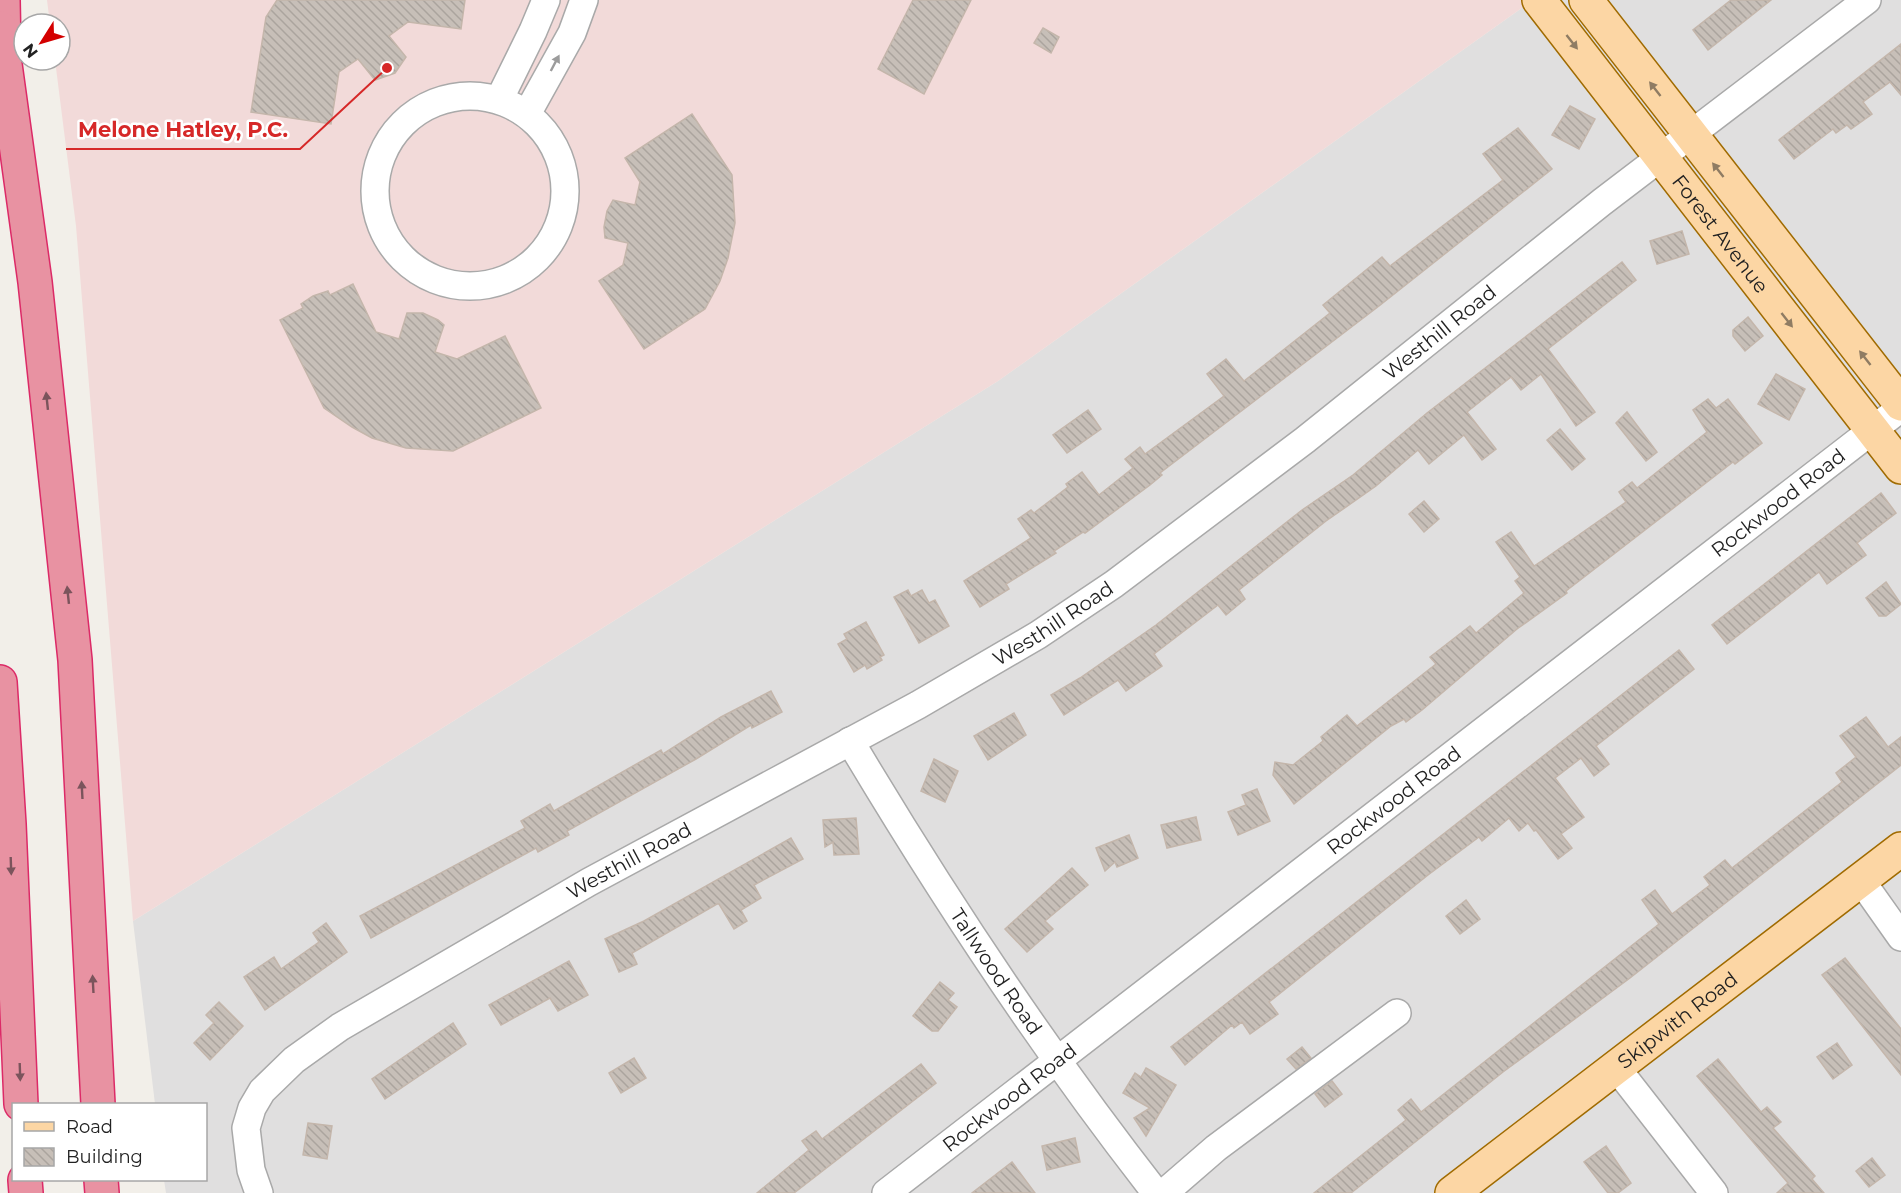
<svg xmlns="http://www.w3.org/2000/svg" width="1901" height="1193" font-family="Montserrat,sans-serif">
	<defs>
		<pattern id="building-back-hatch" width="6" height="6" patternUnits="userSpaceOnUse" patternTransform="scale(1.5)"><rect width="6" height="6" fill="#c7bfb8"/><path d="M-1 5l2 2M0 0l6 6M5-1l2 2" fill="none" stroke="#aba49e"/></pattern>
	</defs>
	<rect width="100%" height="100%" fill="#f2efe9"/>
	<path fill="#e0dfdf" d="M1533,0H1901V1193H166L164,1180H206V1104H155L133,921L998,381Z"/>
	<path fill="#f2dad9" d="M47,0H1533L998,381L133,921L76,226L55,60H60V24H50Z"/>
	<g fill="url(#building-back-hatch)" stroke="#c4b6ab" stroke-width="1.5">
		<path d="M277,0H465L461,29L408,22L389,36L406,57L395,73L375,80L358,59L339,72L331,124L251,112L266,17Z"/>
		<path d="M913,0H971L924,94L878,69Z"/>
		<path d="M1731,0H1771L1708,50L1693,30Z"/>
		<path d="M1043,28L1059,37L1051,53L1034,43Z"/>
		<path d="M1901,44V95L1890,82L1863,102L1872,114L1851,129L1847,125L1836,133L1833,129L1794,159L1779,140Z"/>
		<path d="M1570,106L1595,119L1579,149L1552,135Z"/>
		<path d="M692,114L732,175L735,223L728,258L720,281L705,309L644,349L599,281L623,265L628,243L605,238L604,227L607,211L613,200L635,205L640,182L625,158Z"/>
		<path d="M1518,128L1552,169L1379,306L1160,473L1162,475L1150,485L1085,533L1083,532L1054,551L1056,553L1006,584L1009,589L980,607L964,581L1031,538L1018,519L1031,510L1034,513L1068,487L1066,484L1082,472L1099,495L1133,468L1125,459L1140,447L1145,454L1224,396L1207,374L1226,359L1244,381L1330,313L1323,305L1382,257L1390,266L1503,180L1483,154Z"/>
		<path d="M1682,231L1689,254L1657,264L1650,241Z"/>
		<path d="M1622,262L1636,280L1548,349L1595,412L1576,426L1541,374L1521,390L1511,377L1467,412L1496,449L1482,460L1464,435L1429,464L1418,450L1376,486L1326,521L1239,590L1245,599L1226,615L1218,605L1154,654L1162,666L1126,691L1118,680L1064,715L1051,695L1080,678L1156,625L1302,510L1353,475L1427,413Z"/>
		<path d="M353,284L376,332L399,339L407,313H423L438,320L444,325L435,352L457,359L505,336L541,408L453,451L406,448L372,438L352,427L324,408L280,320L303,308L301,304L313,296L328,291L330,295Z"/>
		<path d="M1748,317L1763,336L1745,351L1733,336V330Z"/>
		<path d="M1776,374L1805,389L1789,420L1758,404Z"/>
		<path d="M1708,399L1716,408L1728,399L1762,443L1735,464L1733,462L1566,591L1567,593L1517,629L1422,710L1406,722L1404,719L1391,726L1294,804L1273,775L1275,762L1293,765L1323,741L1321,737L1347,715L1357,726L1427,671L1436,664L1430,657L1470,626L1476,633L1524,593L1515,581L1520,577L1496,542L1511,532L1534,566L1543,560L1626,502L1619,492L1632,482L1637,488L1707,432L1693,410Z"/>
		<path d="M1088,410L1101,429L1067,453L1053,435Z"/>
		<path d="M1627,412L1657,452L1646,461L1616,423Z"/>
		<path d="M1560,429L1585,459L1572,470L1547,440Z"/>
		<path d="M1881,493L1896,513L1857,543L1866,555L1827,584L1819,572L1727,644L1712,625Z"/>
		<path d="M1424,501L1439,519L1424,532L1409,514Z"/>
		<path d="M1886,582L1901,604L1886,616H1879L1866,598Z"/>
		<path d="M908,590L911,596L922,590L929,603L935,600L949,626L919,643L894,597Z"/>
		<path d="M866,622L884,655L880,657L882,660L867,669L865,665L854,672L838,644L847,639L844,634Z"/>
		<path d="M1679,650L1694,669L1596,746L1609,764L1594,776L1581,758L1555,778L1584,817L1561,834L1572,848L1558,859L1536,830L1534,831L1528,823L1519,831L1509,818L1482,841L1479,837L1428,875L1269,1002L1278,1014L1250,1034L1242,1022L1234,1028L1232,1025L1185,1065L1171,1047Z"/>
		<path d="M771,691L782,712L752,728L751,725L696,759L567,831L569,835L538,852L536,848L371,938L360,916L525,828L521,821L550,804L554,811L661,750L663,754L721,717Z"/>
		<path d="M1014,713L1026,735L988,760L974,736Z"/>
		<path d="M1866,717L1888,747L1901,737V765L1630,978L1503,1072L1351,1193H1314L1406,1120L1398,1110L1411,1099L1421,1112L1659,924L1642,900L1655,890L1672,914L1710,885L1704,877L1725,860L1732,868L1842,782L1836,773L1856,757L1840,736Z"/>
		<path d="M934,759L958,771L945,802L921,791Z"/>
		<path d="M1257,789L1270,821L1238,835L1228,812L1246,805L1242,795Z"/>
		<path d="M1196,817L1201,840L1167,848L1161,825Z"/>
		<path d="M856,818L859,854L834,855L833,842L825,847L823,820Z"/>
		<path d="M1129,835L1138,858L1117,867L1115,862L1105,871L1096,848Z"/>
		<path d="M791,838L803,859L754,885L761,898L741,910L747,921L734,929L719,904H717L632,953L637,964L619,972L605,939L644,921Z"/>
		<path d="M1072,868L1088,885L1045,921L1053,929L1027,952L1005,929Z"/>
		<path d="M1466,900L1480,919L1460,934L1446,916Z"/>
		<path d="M326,923L347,952L265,1010L244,977L274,957L281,969L319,942L313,933Z"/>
		<path d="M1845,958L1901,1029V1075L1822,975Z"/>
		<path d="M569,961L588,995L558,1011L550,998L501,1025L489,1005Z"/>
		<path d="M940,982L954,993L948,1000L957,1007L938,1031H932L913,1016Z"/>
		<path d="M219,1002L243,1026L210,1060L194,1043L214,1023L206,1015Z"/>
		<path d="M453,1023L466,1044L385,1099L372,1079Z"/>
		<path d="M1837,1043L1852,1065L1833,1079L1817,1057Z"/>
		<path d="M1302,1047L1311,1058L1296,1069L1287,1059Z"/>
		<path d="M634,1058L646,1078L621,1093L609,1073Z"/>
		<path d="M1718,1059L1761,1112L1767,1107L1781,1122L1773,1128L1815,1176L1812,1179L1824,1193H1777L1788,1183L1697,1076Z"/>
		<path d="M921,1064L936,1083L794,1193H757L809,1150L802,1141L816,1131L822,1139Z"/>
		<path d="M1146,1068L1176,1085L1146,1136L1134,1118L1150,1108L1123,1093L1135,1073L1141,1077Z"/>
		<path d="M1332,1081L1342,1094L1325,1107L1315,1094Z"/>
		<path d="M308,1123L332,1126L327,1159L303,1155Z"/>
		<path d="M1075,1138L1080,1162L1047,1170L1042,1146Z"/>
		<path d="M1606,1146L1631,1183L1618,1193H1608L1584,1162Z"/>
		<path d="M1872,1158L1885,1175L1869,1187L1856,1171Z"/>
		<path d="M1012,1162L1035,1193H972Z"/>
	</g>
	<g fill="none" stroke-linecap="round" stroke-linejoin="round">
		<defs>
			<g id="minor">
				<circle cx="470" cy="191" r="95"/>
				<path d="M499,100L533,31L546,0"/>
				<path d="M527,114L572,33L584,0"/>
				<path id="s1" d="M850,741C943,897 1044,1050 1156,1193"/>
				<path d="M1860,879L1901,937"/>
				<path d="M1615,1066L1714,1193"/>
				<path id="s2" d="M259,1193L251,1170L246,1128L252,1108L262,1091L294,1060L340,1027L589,882L918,705L1038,635L1114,584L1305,440L1602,202L1867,0"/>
				<path id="s3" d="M886,1193L1901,408"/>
				<path d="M1164,1193L1216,1148L1397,1013"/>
			</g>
			<g id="major">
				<path id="s4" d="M1539,0L1901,467"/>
				<path d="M1586,0L1901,404"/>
				<path id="s5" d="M1452,1193L1901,849"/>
			</g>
			<g id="highway">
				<path d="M3,0L4,50"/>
				<path d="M0,28L35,282L75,660L98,1104"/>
				<path d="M0,682L9,824L21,1104"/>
				<path d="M25,1180L26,1193"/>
				<path d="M101,1180L102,1193"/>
			</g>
		</defs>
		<use href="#minor" stroke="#a9a9a9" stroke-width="30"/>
		<use href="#major" stroke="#a06b00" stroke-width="36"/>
		<use href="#highway" stroke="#dc2a67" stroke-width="36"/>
		<use href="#minor" stroke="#fff" stroke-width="27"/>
		<use href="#major" stroke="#fcd6a4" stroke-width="33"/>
		<use href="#highway" stroke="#e892a2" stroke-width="33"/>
	</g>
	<defs><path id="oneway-solid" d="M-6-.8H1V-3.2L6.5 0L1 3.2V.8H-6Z" transform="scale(1.5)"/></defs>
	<g fill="#8f7c63">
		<use href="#oneway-solid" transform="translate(1572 42) rotate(52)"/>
		<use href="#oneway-solid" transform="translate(1655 89) rotate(-128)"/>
		<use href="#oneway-solid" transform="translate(1718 170) rotate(-128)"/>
		<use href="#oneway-solid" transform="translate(1787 320) rotate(52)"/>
		<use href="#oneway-solid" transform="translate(1865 358) rotate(-128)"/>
	</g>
	<use fill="#9c9c9c" href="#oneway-solid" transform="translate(555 63) rotate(-62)"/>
	<g fill="#7b545c">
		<use href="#oneway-solid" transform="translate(47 401) rotate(-96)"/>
		<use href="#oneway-solid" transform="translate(68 595) rotate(-96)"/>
		<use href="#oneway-solid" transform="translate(82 790) rotate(-93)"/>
		<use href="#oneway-solid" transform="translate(11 866) rotate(88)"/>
		<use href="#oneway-solid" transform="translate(93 984) rotate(-93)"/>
		<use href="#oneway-solid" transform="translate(20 1072) rotate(88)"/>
	</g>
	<g text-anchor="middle" stroke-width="5" stroke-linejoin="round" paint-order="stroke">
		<g font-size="20" fill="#222" stroke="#fff">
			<text dy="7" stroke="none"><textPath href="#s4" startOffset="296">Forest Avenue</textPath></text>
			<text dy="7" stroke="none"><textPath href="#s2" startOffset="1512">Westhill Road</textPath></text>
			<text dy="7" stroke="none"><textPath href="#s3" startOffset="1128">Rockwood Road</textPath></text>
			<text dy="7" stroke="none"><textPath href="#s2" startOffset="1028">Westhill Road</textPath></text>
			<text dy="7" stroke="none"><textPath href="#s3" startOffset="642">Rockwood Road</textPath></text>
			<text dy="7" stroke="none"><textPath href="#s2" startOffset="542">Westhill Road</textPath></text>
			<text dy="7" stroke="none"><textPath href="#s1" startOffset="273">Tallwood Road</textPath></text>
			<text dy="7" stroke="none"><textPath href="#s5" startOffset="284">Skipwith Road</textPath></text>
			<text dy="7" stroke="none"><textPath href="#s3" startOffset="156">Rockwood Road</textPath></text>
		</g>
	</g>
	<path fill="none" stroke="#d62828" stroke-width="2" d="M387 68L300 149H66"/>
	<circle fill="#d62828" stroke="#fff" stroke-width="2" cx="387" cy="68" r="6"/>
	<g font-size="21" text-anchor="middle" font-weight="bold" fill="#d62828" stroke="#fff" stroke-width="5" stroke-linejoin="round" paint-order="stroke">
		<text x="183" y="137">Melone Hatley, P.C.</text>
	</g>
	<rect x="12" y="1103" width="195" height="78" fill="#ffffff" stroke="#a7a7a7" stroke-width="1.5"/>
	<rect x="24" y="1122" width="30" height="9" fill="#fcd6a4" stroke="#a7a7a7" stroke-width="1.5"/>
	<text x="66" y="1133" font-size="18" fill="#222222">Road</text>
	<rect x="24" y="1148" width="30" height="18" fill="url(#building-back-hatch)" stroke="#a7a7a7" stroke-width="1.5"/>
	<text x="66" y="1163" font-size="18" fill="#222222">Building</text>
	<g transform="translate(42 42) rotate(233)"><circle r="28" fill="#ffffff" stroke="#a7a7a7" stroke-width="1.5"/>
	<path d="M0-4.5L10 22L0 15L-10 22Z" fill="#d40000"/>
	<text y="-9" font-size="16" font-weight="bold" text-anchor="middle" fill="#222222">N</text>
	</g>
</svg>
